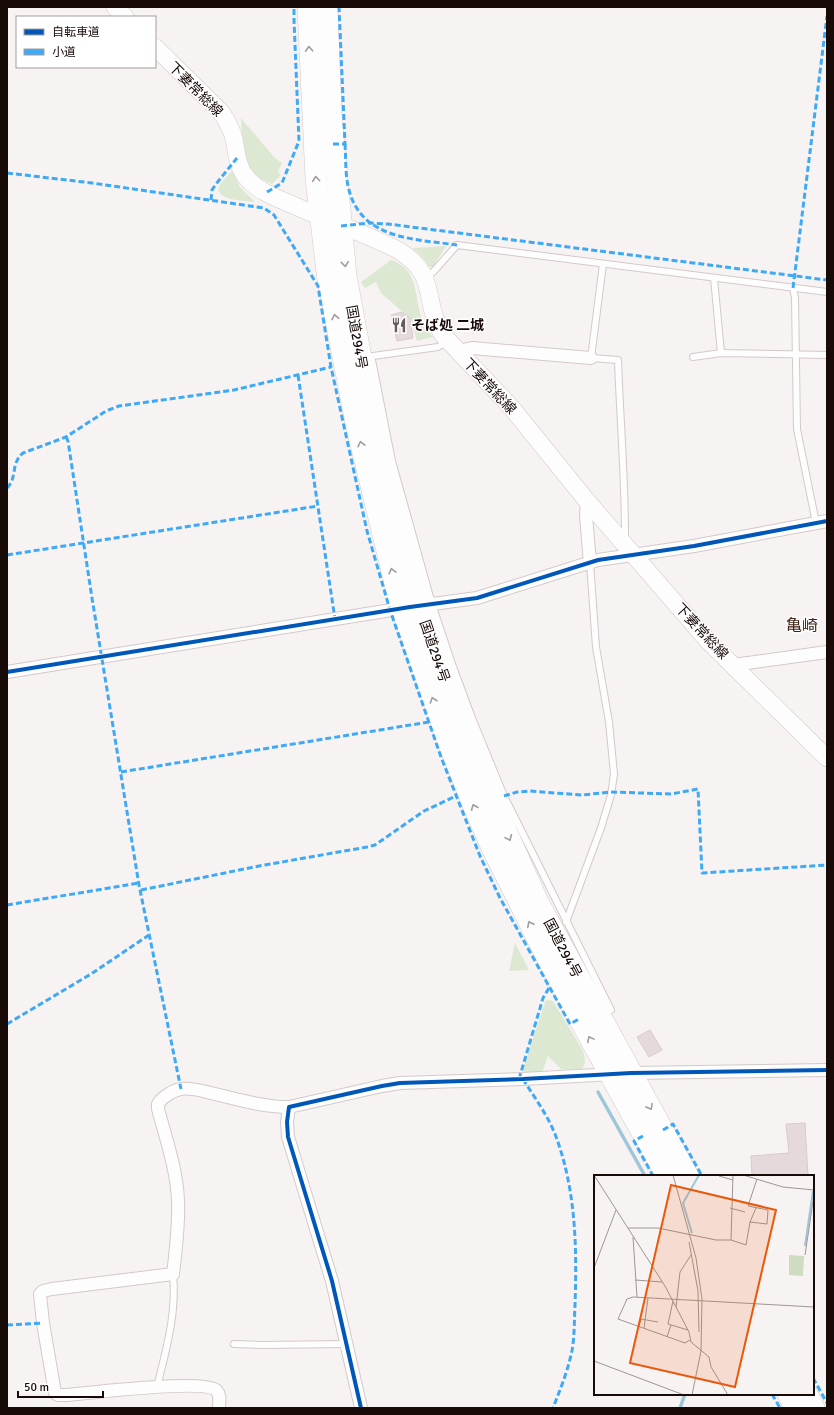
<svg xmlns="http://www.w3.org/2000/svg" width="834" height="1415" font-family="Signika,'Noto Sans JP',sans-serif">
	<rect width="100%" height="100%" fill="#f7f3f2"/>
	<g fill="#dde8d2">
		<path d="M241,118L274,157L282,163L278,172L281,175L272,184C240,172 243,147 241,118Z"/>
		<path d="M232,171L240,187L255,202C244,200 224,202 218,190L221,183Z"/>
		<path d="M446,246L433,267H429L425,260L413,248Z"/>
		<path d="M391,260C421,270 413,298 423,321C425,327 429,332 433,337L417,341L411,319L381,293L376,282L365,288L361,282Z"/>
		<path d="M515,943L529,970L509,971Z"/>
		<path d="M547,1000L553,1001L582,1049C585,1056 587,1063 582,1069H561L548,1056L542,1073H524L523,1069L545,1002Z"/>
	</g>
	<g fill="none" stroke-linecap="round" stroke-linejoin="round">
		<g stroke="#9dc6d9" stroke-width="3.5">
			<path d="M598,1092L645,1176"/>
			<path d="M680,1408L685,1394"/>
		</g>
	</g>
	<g fill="#e6d9dc" stroke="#d5ccce">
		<path d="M402,312L410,318L413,338L397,341L391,315Z"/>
		<path d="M650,1030L662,1050L649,1057L637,1037Z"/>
		<path d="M805,1123L808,1176H752L751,1156L789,1153L786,1124Z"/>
	</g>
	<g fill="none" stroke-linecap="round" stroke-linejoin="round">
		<defs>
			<g id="lane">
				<path d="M603,264L591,358L618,360C620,419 625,476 625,535L623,540"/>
				<path d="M426,278L434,271L457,245L827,292"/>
				<path d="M714,278L721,353"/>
				<path d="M793,288L795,298L797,429L816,523"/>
				<path d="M366,357L438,347L447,342"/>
				<path d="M693,357L721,353L827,355"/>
				<path d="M372,360L392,461L432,604L452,664L472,718L504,796L611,1010L603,1014"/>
				<path d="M566,922L601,828L611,795L614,774L609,722L596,647L590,563"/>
				<path d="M234,1344L262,1345L347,1344"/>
				<path d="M157,1387C166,1350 177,1313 173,1274"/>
			</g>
			<g id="street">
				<path d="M458,351L472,348L591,358"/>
				<path d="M587,501L586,516L590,563"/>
				<path d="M733,665L827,652"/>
				<path d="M7,672L410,607L477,598L598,560L694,546L827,521"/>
				<path d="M219,1408C219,1402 221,1395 216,1390C203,1379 89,1393 66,1395H58L55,1393L43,1323L40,1294L43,1291L52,1289L173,1274C176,1250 179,1226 178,1201C177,1170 166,1139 158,1109V1104C162,1097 174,1090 181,1089C192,1087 205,1092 215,1094C239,1100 265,1107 289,1107"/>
				<path d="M361,1408L332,1281L288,1137L287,1122L289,1107L382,1086L400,1083L523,1079L631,1073L827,1070"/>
			</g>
			<g id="secondary">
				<path d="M115,7L125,17"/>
				<path d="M155,47L221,112C227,121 232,129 234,139C237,153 237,166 246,177C257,191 277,198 293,205C328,221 364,233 398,250C439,275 422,299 442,334L511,407L587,501L708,641L827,758"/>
			</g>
			<g id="highway">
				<path d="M308,7L316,179L328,280L357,428L401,608L446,737L474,807L493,850L565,993L666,1176"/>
				<path d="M327,7L331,113L346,276L373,423L389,495L420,606L436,654L476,763L538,902L688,1176"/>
				<path d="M788,1394L795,1408"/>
				<path d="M807,1394L814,1408"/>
			</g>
		</defs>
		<use href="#lane" stroke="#d3cac8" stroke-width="8"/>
		<use href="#street" stroke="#d3cac8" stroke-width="14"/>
		<use href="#secondary" stroke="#d3cac8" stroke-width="18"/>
		<use href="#highway" stroke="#d3cac8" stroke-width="22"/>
		<use href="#lane" stroke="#fefdfd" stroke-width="6"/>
		<use href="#street" stroke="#fefdfd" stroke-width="12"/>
		<use href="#secondary" stroke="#fefdfd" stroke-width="17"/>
		<use href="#highway" stroke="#fefdfd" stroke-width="21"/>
		<g stroke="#3fa9f5" stroke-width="3" stroke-dasharray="6 3" stroke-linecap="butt">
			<path d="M333,144H345L339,7"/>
			<path d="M345,144C346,159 345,176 349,190C362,240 416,239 457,245"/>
			<path d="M7,173L92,183L264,208L274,215L318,286L331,367L367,531L390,610L441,757L480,856L500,898L570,1024L579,1019"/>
			<path d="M267,192L282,183L299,141L294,20V7"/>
			<path d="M211,200L212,190L216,184L237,158"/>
			<path d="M341,226L369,223L388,224L827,280"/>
			<path d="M793,288L827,16"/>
			<path d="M298,375L335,619"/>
			<path d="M66,437L68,441L92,598L139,885L181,1089"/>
			<path d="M7,488C18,477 10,464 23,453L66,437L106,411L119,406L234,390L331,367"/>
			<path d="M7,555L318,506"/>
			<path d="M121,772L429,722"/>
			<path d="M504,796L517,792L529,791L582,795L611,792L671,794L698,789L702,873L827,865"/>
			<path d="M141,890L259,866L367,847L375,845L424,811L456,796"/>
			<path d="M7,905L139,883"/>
			<path d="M7,1024L91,974L149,935"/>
			<path d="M519,1079L543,998L549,988"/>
			<path d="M523,1079C534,1097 547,1114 555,1134C576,1189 577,1247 575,1305C574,1323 575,1342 570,1359C566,1376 559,1392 553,1408"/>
			<path d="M663,1130L673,1124L702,1176"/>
			<path d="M643,1136L634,1141L653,1176"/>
			<path d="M7,1325L43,1323"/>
			<path d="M813,1378L827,1403"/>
			<path d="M772,1394L780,1408"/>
		</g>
		<defs>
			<g id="cycleway">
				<path d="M7,672L410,607L477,598L598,560L694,546L827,521"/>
				<path d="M361,1408L332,1281L288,1137L287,1122L289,1107L382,1086L400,1083L523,1079L631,1073L827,1070"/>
			</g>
		</defs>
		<use href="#cycleway" stroke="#fff" stroke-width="6"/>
		<use href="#cycleway" stroke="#0057b8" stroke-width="4"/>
	</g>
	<defs><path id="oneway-chevron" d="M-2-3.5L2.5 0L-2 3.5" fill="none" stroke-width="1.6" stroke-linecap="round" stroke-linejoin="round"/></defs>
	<g stroke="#a29c9b">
		<use href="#oneway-chevron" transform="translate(309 49) rotate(-93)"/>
		<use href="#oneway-chevron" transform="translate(316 179) rotate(-95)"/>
		<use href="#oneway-chevron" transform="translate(345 264) rotate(84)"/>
		<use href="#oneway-chevron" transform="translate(335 317) rotate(-101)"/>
		<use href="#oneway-chevron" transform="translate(361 444) rotate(-103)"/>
		<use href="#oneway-chevron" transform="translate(392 571) rotate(-104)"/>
		<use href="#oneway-chevron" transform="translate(433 700) rotate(-109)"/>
		<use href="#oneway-chevron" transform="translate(474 807) rotate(-113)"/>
		<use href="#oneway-chevron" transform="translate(509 838) rotate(66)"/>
		<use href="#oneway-chevron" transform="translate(530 924) rotate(-117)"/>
		<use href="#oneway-chevron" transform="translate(590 1039) rotate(-118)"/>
		<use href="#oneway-chevron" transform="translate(650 1107) rotate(61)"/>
	</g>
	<defs>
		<symbol id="restaurant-bare" viewBox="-9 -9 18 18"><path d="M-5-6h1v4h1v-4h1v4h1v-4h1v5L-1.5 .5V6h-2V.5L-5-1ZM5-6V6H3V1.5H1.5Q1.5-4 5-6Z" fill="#665c59" stroke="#fff" stroke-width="2.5" paint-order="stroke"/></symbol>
	</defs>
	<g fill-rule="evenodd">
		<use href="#restaurant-bare" x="388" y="314" width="22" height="22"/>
	</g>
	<g text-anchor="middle" stroke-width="3" stroke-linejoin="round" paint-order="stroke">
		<g font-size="14" fill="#180b07" stroke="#fff">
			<text transform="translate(196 89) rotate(45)" y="5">下妻常総線</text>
			<text transform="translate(357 337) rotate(80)" y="5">国道294号</text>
			<text transform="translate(490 386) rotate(47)" y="5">下妻常総線</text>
			<text transform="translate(702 631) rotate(47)" y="5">下妻常総線</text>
			<text transform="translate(435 651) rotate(71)" y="5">国道294号</text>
			<text transform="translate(563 948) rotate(62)" y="5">国道294号</text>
		</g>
		<g font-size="14" font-weight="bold" fill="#180b07" stroke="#fff" text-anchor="start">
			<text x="411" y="330">そば処 二城</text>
		</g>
		<g font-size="16" fill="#422419" stroke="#fff">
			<text x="802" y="631">亀崎</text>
		</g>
	</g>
	<g transform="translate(594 1175)">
		<rect width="220" height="220" fill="#f7f3f2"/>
		<path d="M195,80L210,81L209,101L195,100Z" fill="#cfdcc1"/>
		<path fill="none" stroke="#9dc6d9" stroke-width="2" d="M98,58L89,28L105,0M211,71L219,16"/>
		<path fill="none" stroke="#9e9694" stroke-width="1" d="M0,0L71,111L95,157L97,167L115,182L117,192L134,220M79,0L102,83L108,124L107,176L98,220M149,0L189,12L220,15M125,1L139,5M136,33L151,37M156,47L162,33M34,53H64L122,65H137L139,0M39,62L43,122M137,65L152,70L156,47L173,49L174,35L154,31L163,4M95,67L104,116L105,157M211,80L220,20M0,93L22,35M41,105L68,107M79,126L74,149L94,155M82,132L86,97L97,80M45,151L47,144L64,147M50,153L54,123M73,162L77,150M96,165L91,168L24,144L33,124L39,122L220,132M0,186L90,220"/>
		<path fill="#e8590c" fill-opacity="0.15" stroke="#e8590c" stroke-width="2" d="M77,10L182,35L141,212L36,188Z"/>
		<rect width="220" height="220" fill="none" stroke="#180b07" stroke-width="2"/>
	</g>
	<rect width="834" height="1415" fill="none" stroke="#180b07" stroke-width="16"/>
	<rect x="16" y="16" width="140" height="52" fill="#ffffff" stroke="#a39d9c"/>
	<rect x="24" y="29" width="20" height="6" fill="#0057b8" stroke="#a39d9c"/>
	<text x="52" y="36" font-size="12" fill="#180b07">自転車道</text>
	<rect x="24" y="49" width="20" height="6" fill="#3fa9f5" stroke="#a39d9c"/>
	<text x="52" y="56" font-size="12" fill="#180b07">小道</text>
	<path d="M18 1391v6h85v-6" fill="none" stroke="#180b07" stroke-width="2"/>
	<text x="24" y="1391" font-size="12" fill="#180b07" stroke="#ffffff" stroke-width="3" paint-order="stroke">50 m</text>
</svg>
